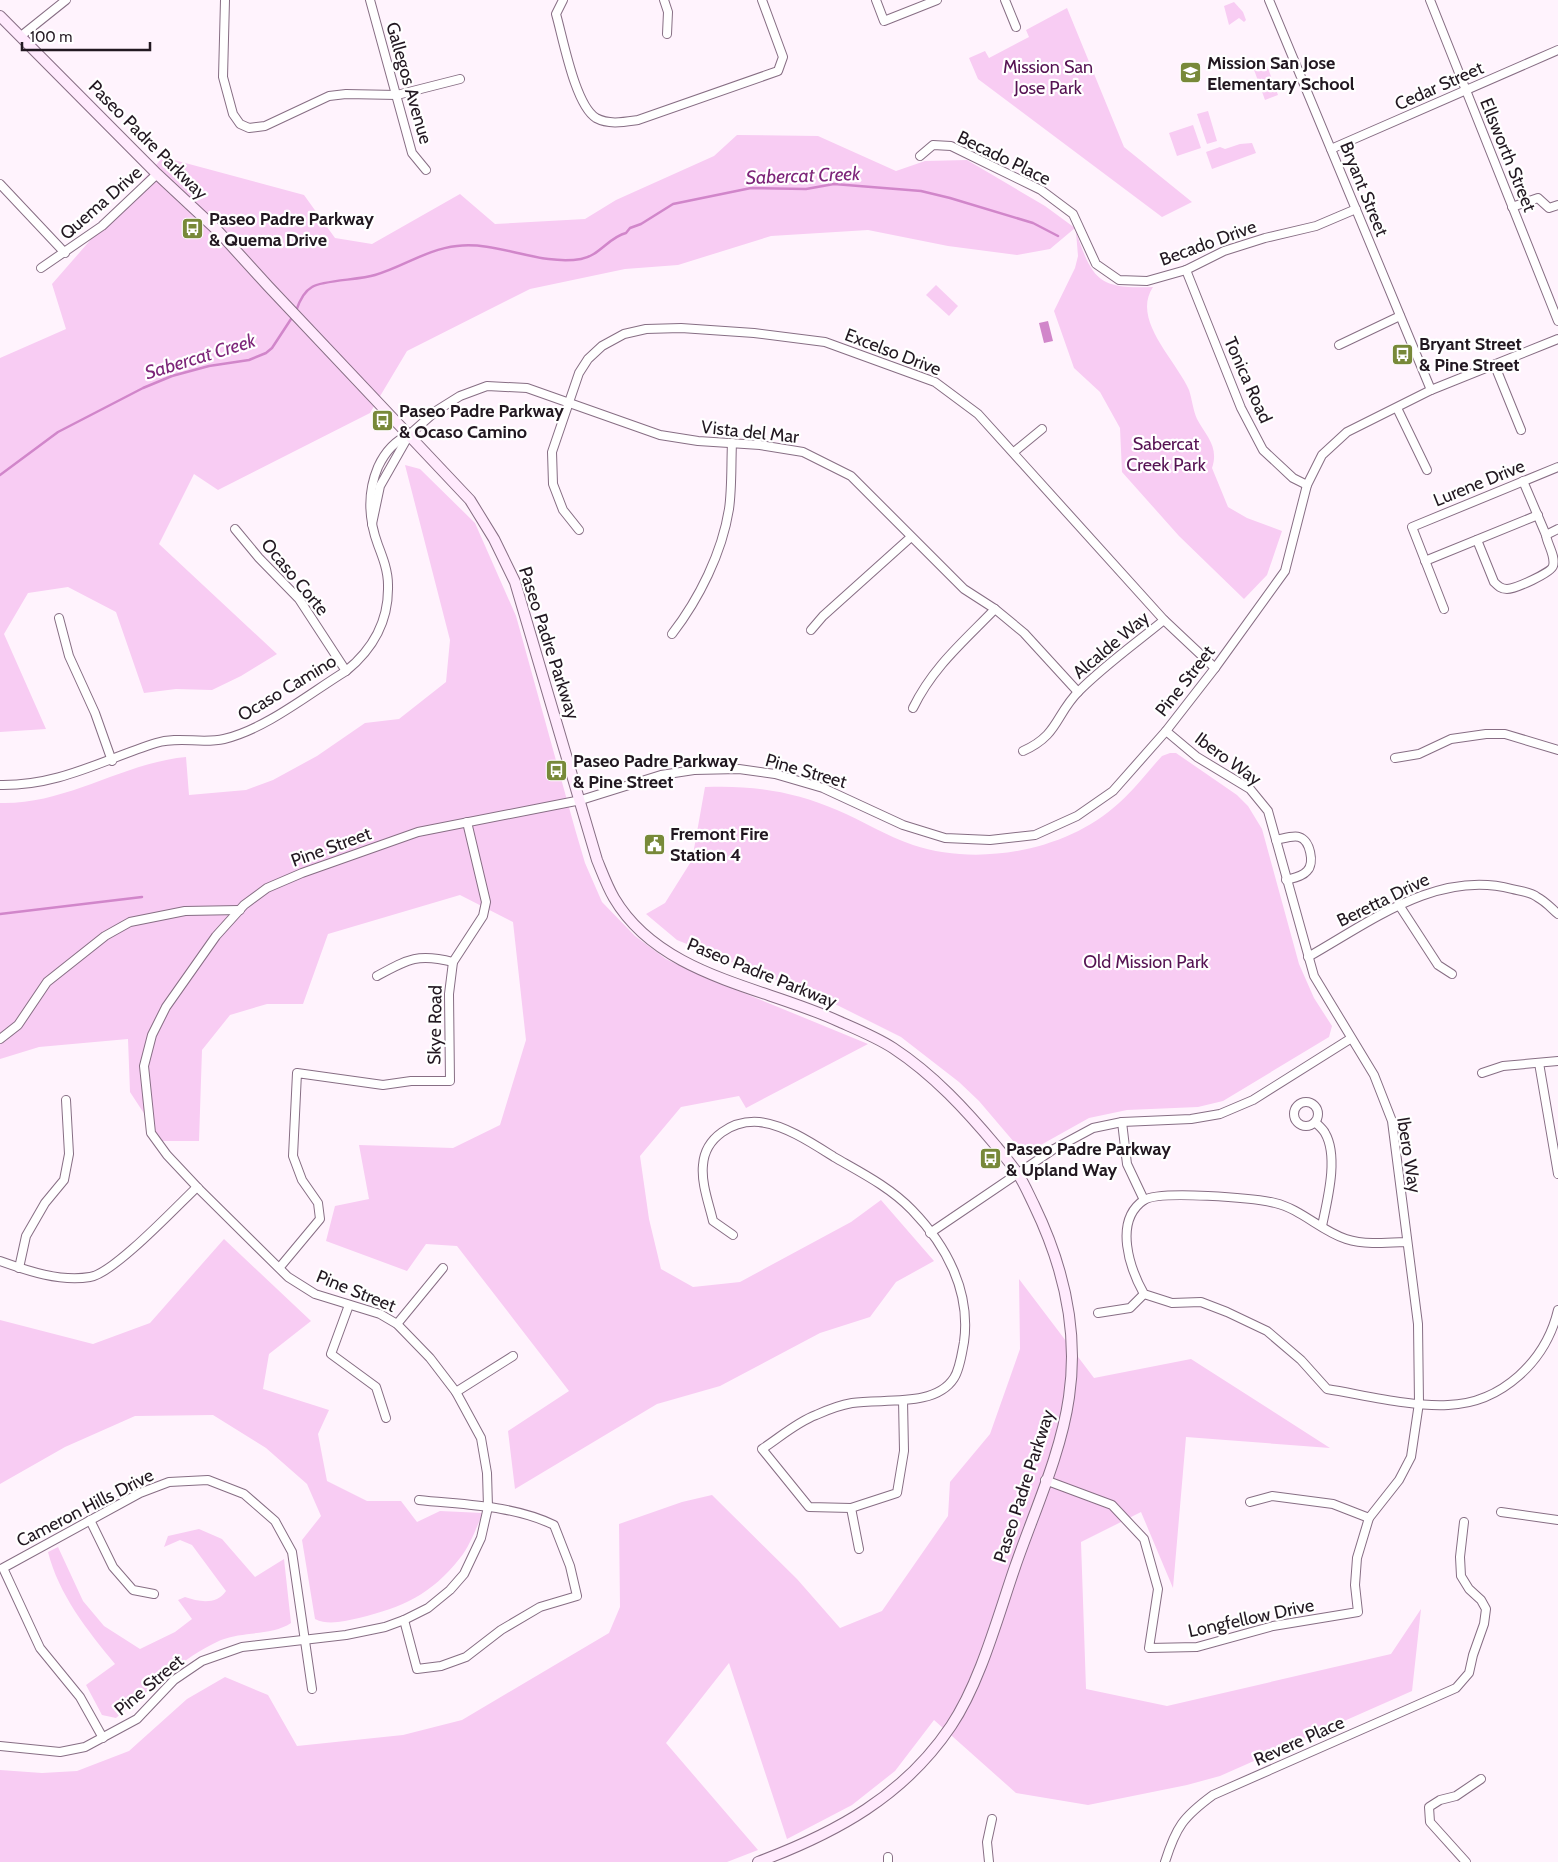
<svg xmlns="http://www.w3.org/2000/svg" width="1558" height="1862" font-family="Cabin,sans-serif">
	<rect width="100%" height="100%" fill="#fff3fd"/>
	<g fill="#f8ccf3">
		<path d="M1234,2L1243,12L1246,20L1244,22L1239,18L1229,25L1224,6Z"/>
		<path d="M1067,8L1124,147L1192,202L1162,217L978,79L969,58L985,51L989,58L1029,37L1026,30Z"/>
		<path d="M1266,63L1278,95L1265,100L1253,67Z"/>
		<path d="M1208,111L1217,141L1207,144L1197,114Z"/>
		<path d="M1193,125L1201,148L1177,156L1169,133Z"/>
		<path d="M737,135L818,136L896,171L925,161L967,160L1045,206L1075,228L1050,249L1017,255L948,246L868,230L771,236L678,265L625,269L530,289L407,351L370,413L218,490L194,474L159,544L277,654L241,676L212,690L176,689L144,693L116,612L68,587L28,593L4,634L46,729L0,732V358L66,329L52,284L163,157L304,195L335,238L372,244L460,194L495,224L585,219L616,200L714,156Z"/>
		<path d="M1252,143L1256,153L1212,169L1206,152L1220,147L1225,149L1240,144Z"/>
		<path d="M1076,232C1093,281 1099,289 1153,287C1131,320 1176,360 1189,390C1192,399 1193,410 1197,419C1207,437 1219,447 1212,468L1228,507L1247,518L1282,531L1267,575L1244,599L1179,536L1122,472L1120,428L1100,392L1074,368L1054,311L1075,268L1078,256Z"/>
		<path d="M936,285L958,306L949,316L926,295Z"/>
		<path d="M405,465L420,469L475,523L516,616L575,829L585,863L602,902L635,936L666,959L693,972L868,1044L746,1108L739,1096L681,1107L640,1156L649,1219L661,1269L693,1287L740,1282L851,1222L881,1200L934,1261L896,1282L870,1317L820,1333L720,1386L657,1404L515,1489L508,1431L569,1391L457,1246L426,1244L407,1271L326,1241L335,1206L369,1199L359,1145L453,1148L500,1125L526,1040L513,922L460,895L328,934L303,1004H267L230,1015L202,1050L199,1141H162L130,1092L128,1039L39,1047L0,1059V803C66,805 122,763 186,757L189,795L246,790L273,780L317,756L365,723L399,719L446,682L450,640Z"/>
		<path d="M1170,753H1176L1237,795L1248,806L1262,829L1299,964L1314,998L1332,1026L1329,1037L1223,1101L1198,1107L1127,1110L1089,1118L1030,1151L1020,1149L979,1101L959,1082L901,1037L839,1006L677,940L646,914L665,903L692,860L705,787C751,785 794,791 837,810C863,821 886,836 913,845C979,867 1067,851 1119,803C1135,789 1148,771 1162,756Z"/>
		<path d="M224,1239L311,1321L269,1354L263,1389L329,1410L318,1434L327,1481L367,1501H401L417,1522L440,1511L483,1513C476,1528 470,1546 460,1558C431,1595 403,1607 359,1618C344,1621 329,1626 315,1619L302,1540L321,1516L307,1484L266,1448L213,1415L135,1416L65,1447L0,1484V1320L93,1344L150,1323Z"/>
		<path d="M1019,1279L1094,1378L1191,1359L1330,1448L1186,1437L1173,1588L1141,1512L1081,1542L1086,1689L1167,1706L1391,1654L1421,1609L1412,1691L1220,1776L1187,1785L1088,1805L1016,1793L934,1720L895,1771L852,1805L787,1839L729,1663L666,1743L758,1850L727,1862H0V1770L42,1773L77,1771L129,1751L187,1699L225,1677L268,1695L297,1746L403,1735L462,1720L609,1633L620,1607L619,1524L682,1502L712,1495L797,1579L840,1628L882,1611L948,1516L950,1482L990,1434L1020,1349Z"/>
		<path d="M199,1529L222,1539L255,1577L284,1559L291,1623C272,1636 243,1631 221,1640C182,1657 149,1691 116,1718L102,1715L86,1685L115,1664C87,1630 59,1595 48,1552L58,1547L83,1601L104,1626L140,1649L175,1632L192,1619L178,1600L185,1597C199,1602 217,1605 226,1591L192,1545L180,1540L164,1547L168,1536Z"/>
	</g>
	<path fill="#d186ca" d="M1048,321L1053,341L1044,343L1039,323Z"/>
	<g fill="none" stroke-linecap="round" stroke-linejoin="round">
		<g stroke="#d186ca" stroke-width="2.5">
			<path d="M296,311C299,302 303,292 312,287C323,280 360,280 375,275C403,267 427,249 457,246C498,241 539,266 581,259C599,256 609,237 626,233L630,228L641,224L673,204L751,188L806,189L834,184L921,191L950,198L1033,223L1058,236"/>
			<path d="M0,475L58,432L143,388L172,376L209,366L249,360L266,353L272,348L293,316"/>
			<path d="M0,914L142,897"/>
		</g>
		<defs>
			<g id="minor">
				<path d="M225,0L223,77L233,114L240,124L249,128L265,126L329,96L346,94L397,95L460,79"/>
				<path d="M370,0L412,153L426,170"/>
				<path d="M563,0L556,14C563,38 575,105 596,118C609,125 624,122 638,120L778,71L783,57L762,0"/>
				<path d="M664,0L668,12L667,34"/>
				<path d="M876,0L884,21L937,0"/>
				<path d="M1005,0L1016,27"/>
				<path d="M1269,0L1431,390"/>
				<path d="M1430,0L1558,321"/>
				<path d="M21,36L66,0"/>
				<path d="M1331,149L1558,50"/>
				<path d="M920,156L933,145L951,146L1041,190L1073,214L1096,264L1119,280L1147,281L1186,270L1224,251L1265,238L1316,226L1356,209"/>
				<path d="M0,184L65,253"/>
				<path d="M1512,207L1538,198L1549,208L1558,205"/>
				<path d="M41,268L102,226L157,174"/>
				<path d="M1186,270L1241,408L1263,450L1293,478L1307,485"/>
				<path d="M1339,345L1400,316"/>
				<path d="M1495,366L1521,430"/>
				<path d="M1397,408L1427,470"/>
				<path d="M1014,452L1042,429"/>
				<path d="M372,524L380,486L409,435L436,411L460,396L487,386L527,388L660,435L698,441L760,445L803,452L851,476L964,589L995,609L1024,633L1078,692"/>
				<path d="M235,529L259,558L299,599L346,671"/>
				<path d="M579,530L563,510L553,484L552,452L579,373L588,359L602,346L624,334L646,329L681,328L754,333L825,342L935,382L978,414L1164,620L1215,668"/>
				<path d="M1546,535L1558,529"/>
				<path d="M1477,540L1494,582C1498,586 1501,589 1507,589C1515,589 1551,573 1553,566C1556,556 1547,544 1546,535L1523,481"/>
				<path d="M1425,561L1538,515"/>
				<path d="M1444,609L1412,527L1558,467"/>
				<path d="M59,618L69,656L95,713L112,761"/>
				<path d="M811,630L823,616L911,537"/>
				<path d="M672,634C699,599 722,553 729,509C732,488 731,465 732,443"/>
				<path d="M913,708C933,667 963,642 995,609"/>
				<path d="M1023,751C1059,735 1055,715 1079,691C1105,665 1136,643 1164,620"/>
				<path d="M1395,758L1419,754L1451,739L1486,734H1505L1558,750"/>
				<path d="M0,785C59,786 102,760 156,743C178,736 202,744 224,739C266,729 310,693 346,671C373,649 389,621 388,585C388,571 383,558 378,545C368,518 367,493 378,467C385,452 394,441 409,435"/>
				<path d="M1276,840C1282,839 1293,835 1299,837C1310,840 1315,863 1307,871C1302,877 1293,878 1286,880"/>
				<path d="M1399,905L1438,965L1452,974"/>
				<path d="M1308,957C1370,922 1438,869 1512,889C1520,891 1531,892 1537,897C1545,901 1551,908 1558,914"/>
				<path d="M377,976C408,959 418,953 453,962"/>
				<path d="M0,1039L18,1025L47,982L105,936L130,922L185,911L240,910"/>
				<path d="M1539,1063L1558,1174"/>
				<path d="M1482,1073L1503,1066L1558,1061"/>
				<circle cx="1306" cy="1114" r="12"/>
				<path d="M1122,1122L1127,1164L1144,1200"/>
				<path d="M1315,1122C1318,1125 1323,1129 1325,1133C1339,1157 1327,1201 1322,1226"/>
				<path d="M930,1233L1054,1149L1093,1128L1122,1122L1191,1119L1220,1114L1253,1100L1350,1039"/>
				<path d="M733,1235L713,1221C709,1204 701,1183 703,1165C705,1137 733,1120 759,1122C785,1125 812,1143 834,1157C860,1172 890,1187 912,1210C946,1245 971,1291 964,1342C962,1352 960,1369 954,1378C935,1408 882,1398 852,1403C840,1405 827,1410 816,1415C797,1422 779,1438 762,1449L809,1507L851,1508L897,1493L904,1451L903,1400"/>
				<path d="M1406,1242C1386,1243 1365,1245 1346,1239C1321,1231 1301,1209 1275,1203C1254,1198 1160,1190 1144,1200C1113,1221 1130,1269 1144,1294L1172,1303L1201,1302L1227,1312L1267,1331L1301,1360L1327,1389C1364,1395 1412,1407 1448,1405C1502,1403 1546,1361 1558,1310"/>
				<path d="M0,1261C28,1271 60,1282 90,1277C113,1274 176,1207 196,1188H198"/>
				<path d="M280,1267L320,1219L318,1203L302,1180L293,1156L297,1073L383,1085L411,1081H450L449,994L453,962L483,916L486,902L467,822"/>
				<path d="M19,1268L26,1236L45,1203L64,1180L69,1154L66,1100"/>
				<path d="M349,1305L331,1354L376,1387L386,1418"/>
				<path d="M1098,1313L1130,1308L1144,1294"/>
				<path d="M397,1324L443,1268"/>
				<path d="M456,1392L513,1356"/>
				<path d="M1045,1480L1112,1505L1144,1539L1158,1589L1149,1648L1197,1647L1273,1626L1358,1612L1355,1585L1357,1558L1369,1518L1399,1480L1411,1457L1419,1403L1418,1324L1392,1121L1374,1075L1314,976L1268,811L1250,789L1197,757L1166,731"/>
				<path d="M1250,1502L1272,1496L1333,1504L1369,1518"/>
				<path d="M851,1508L859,1549"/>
				<path d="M1501,1512L1558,1520"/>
				<path d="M90,1520L113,1567L133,1590L154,1594"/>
				<path d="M404,1620L417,1669L441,1666L466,1657L501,1630L540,1607L577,1596L570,1566L554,1525C512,1505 465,1505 419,1500"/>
				<path d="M103,1738L80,1697L40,1648L3,1568L140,1493L169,1482L208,1480L244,1494L275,1521L292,1552L312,1689"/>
				<path d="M0,1746L60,1752L85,1747L137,1719L174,1680L202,1661L242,1647L346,1635L385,1627L404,1620L428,1608L450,1590L464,1574L481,1538L488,1507L487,1473L481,1438L456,1392L430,1358L397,1324L380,1314L315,1294L288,1277L198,1188L167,1155L151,1133L144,1066L152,1035L166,1007L216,936L244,905L267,888L302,873L418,832L581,800L661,775L694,770L739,769L775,774L823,788L903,825L945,838L990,840L1035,835L1077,816L1113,791L1166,731L1215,668L1285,571L1307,485L1322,455L1347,432L1431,390L1558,339"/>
				<path d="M888,1862V1857"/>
				<path d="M989,1862L987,1842L992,1819"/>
				<path d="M1165,1862C1176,1827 1183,1817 1213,1795L1456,1688L1469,1673L1473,1655L1484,1624L1486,1609L1481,1600L1469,1589L1461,1576L1460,1557L1464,1522"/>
				<path d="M1466,1862L1430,1822L1429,1807L1440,1800L1456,1796L1481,1779"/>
			</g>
			<path id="secondary" d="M0,16L157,174L217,230L268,286L470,500L494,539L515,582L597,860C602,872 607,886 614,898C660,976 762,986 838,1021C856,1029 876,1037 893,1048C934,1075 966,1110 997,1147C1004,1156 1012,1165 1018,1174C1024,1183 1029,1195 1034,1205C1063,1265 1079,1330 1069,1397C1061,1454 1034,1512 1015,1567C998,1616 980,1683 951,1726C904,1796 836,1833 758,1862"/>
		</defs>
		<use href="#minor" stroke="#876e84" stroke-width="10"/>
		<use href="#secondary" stroke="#876e84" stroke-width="12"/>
		<use href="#minor" stroke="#fff" stroke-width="8"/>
		<use href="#secondary" stroke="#ffeafd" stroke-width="10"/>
	</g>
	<defs>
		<symbol id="school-square" viewBox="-11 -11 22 22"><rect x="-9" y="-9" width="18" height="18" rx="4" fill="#788939" stroke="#fff"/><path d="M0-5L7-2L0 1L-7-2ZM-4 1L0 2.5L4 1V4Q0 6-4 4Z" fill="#fff"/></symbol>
		<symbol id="bus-square" viewBox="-11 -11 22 22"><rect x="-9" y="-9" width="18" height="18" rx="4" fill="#788939" stroke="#fff"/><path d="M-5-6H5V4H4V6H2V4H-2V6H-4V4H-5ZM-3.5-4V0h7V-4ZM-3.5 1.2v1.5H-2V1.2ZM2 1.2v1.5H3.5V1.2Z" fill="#fff"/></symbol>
		<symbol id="civic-square" viewBox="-11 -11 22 22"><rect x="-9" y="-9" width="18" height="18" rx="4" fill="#788939" stroke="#fff"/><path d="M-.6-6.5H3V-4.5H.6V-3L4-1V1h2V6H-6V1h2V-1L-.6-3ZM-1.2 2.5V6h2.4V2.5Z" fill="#fff"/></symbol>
	</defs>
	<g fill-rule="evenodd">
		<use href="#school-square" x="1178" y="60" width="25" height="25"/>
		<use href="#bus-square" x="180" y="216" width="25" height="25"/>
		<use href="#bus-square" x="1390" y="342" width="25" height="25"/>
		<use href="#bus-square" x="370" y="408" width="25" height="25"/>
		<use href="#bus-square" x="544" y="758" width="25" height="25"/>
		<use href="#civic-square" x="642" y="832" width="25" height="25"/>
		<use href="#bus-square" x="978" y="1146" width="25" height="25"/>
	</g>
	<g text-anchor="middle" stroke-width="4.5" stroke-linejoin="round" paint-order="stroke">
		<g font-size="18" font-weight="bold" fill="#221821" stroke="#fff" text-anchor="start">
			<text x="1207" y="69">Mission San Jose<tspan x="1207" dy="21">Elementary School</tspan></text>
			<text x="209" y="225">Paseo Padre Parkway<tspan x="209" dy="21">&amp; Quema Drive</tspan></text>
			<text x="1419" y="350">Bryant Street<tspan x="1419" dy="21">&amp; Pine Street</tspan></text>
			<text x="399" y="417">Paseo Padre Parkway<tspan x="399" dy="21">&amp; Ocaso Camino</tspan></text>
			<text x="573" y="767">Paseo Padre Parkway<tspan x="573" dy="21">&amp; Pine Street</tspan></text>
			<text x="670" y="840">Fremont Fire<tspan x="670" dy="21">Station 4</tspan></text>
			<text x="1006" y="1155">Paseo Padre Parkway<tspan x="1006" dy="21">&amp; Upland Way</tspan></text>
		</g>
		<g font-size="18" fill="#561353" stroke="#fff">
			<text x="1048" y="73">Mission San<tspan x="1048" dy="21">Jose Park</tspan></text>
			<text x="1166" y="450">Sabercat<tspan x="1166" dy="21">Creek Park</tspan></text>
			<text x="1146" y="968">Old Mission Park</text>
		</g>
		<g font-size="18" fill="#221821" stroke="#fff">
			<text transform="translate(409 83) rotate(74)" y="6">Gallegos Avenue</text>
			<text transform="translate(1439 86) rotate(-24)" y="6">Cedar Street</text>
			<text transform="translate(148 140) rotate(45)" y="6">Paseo Padre Parkway</text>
			<text transform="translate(1508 155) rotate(68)" y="6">Ellsworth Street</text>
			<text transform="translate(1004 158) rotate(26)" y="6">Becado Place</text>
			<text transform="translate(1364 189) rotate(68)" y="6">Bryant Street</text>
			<text transform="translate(101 203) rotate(-41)" y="6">Quema Drive</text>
			<text transform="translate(1208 243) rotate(-20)" y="6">Becado Drive</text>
			<text transform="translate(893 352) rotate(21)" y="6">Excelso Drive</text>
			<text transform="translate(1248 380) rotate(66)" y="6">Tonica Road</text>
			<text transform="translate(750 432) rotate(6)" y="6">Vista del Mar</text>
			<text transform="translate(1479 483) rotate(-22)" y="6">Lurene Drive</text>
			<text transform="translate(295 577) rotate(50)" y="6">Ocaso Corte</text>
			<text transform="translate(549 643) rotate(72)" y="6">Paseo Padre Parkway</text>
			<text transform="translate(1111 645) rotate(-40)" y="6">Alcalde Way</text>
			<text transform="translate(1185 681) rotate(-52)" y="6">Pine Street</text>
			<text transform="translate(287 688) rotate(-31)" y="6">Ocaso Camino</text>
			<text transform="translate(1228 759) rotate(36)" y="6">Ibero Way</text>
			<text transform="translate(806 771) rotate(16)" y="6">Pine Street</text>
			<text transform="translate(331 847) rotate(-20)" y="6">Pine Street</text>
			<text transform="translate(1383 900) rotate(-26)" y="6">Beretta Drive</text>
			<text transform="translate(762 973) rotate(22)" y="6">Paseo Padre Parkway</text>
			<text transform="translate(435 1025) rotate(-89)" y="6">Skye Road</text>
			<text transform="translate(1409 1155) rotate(81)" y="6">Ibero Way</text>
			<text transform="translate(356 1291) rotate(22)" y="6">Pine Street</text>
			<text transform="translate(1024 1486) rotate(-72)" y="6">Paseo Padre Parkway</text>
			<text transform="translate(85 1508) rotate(-27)" y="6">Cameron Hills Drive</text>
			<text transform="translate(1251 1618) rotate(-12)" y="6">Longfellow Drive</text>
			<text transform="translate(149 1685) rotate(-40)" y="6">Pine Street</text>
			<text transform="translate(1299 1741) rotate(-24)" y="6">Revere Place</text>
		</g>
		<g font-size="19" font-style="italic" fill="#7d2579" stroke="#fff">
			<text transform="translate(803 175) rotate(-2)" y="7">Sabercat Creek</text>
			<text transform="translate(200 356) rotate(-17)" y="7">Sabercat Creek</text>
		</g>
	</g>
	<path d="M22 42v8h128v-8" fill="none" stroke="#221821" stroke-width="2.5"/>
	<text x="30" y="42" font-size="15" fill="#221821" stroke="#ffffff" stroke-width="4" paint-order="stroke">100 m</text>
</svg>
